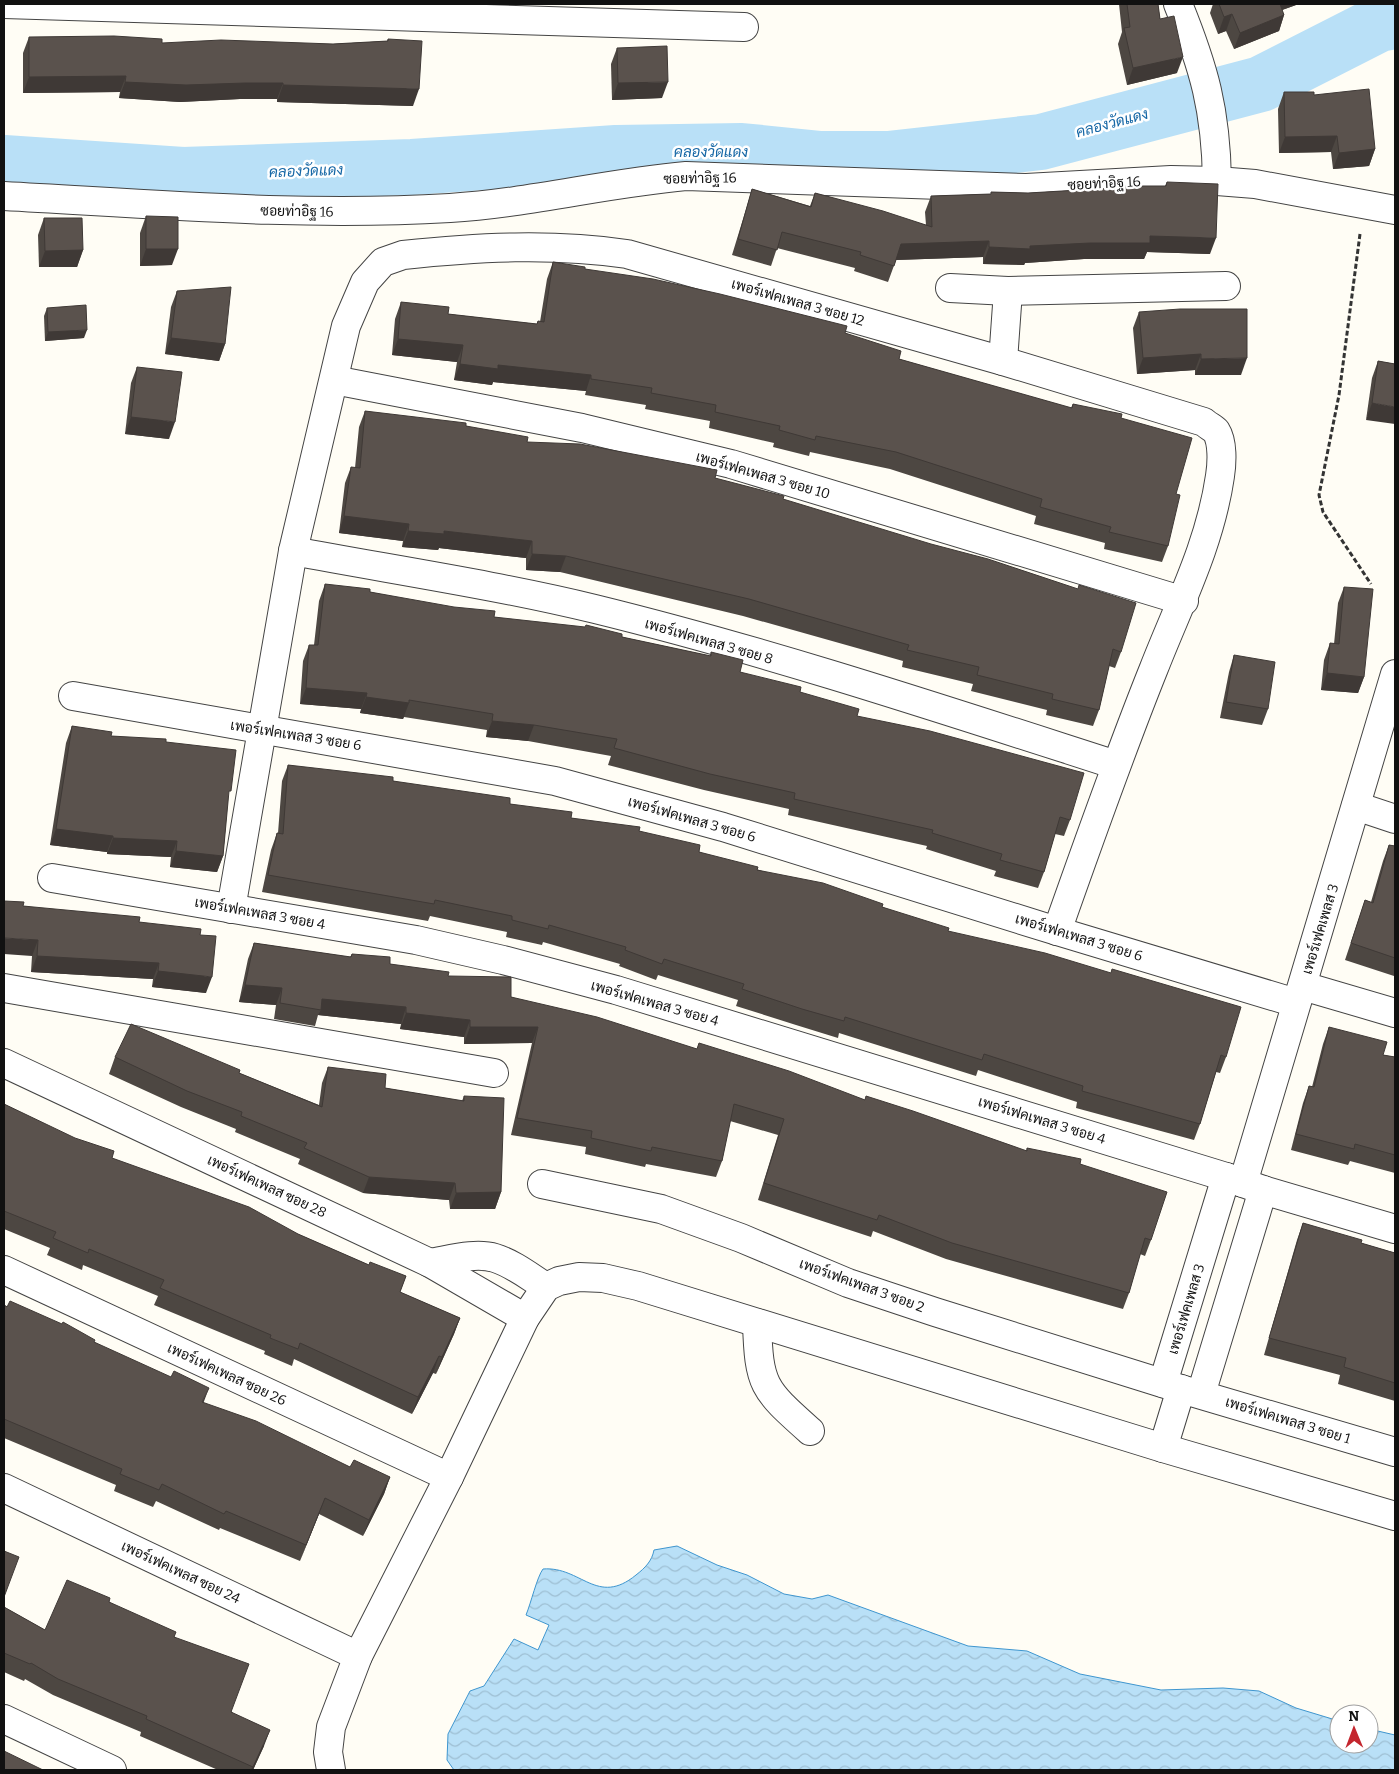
<svg xmlns="http://www.w3.org/2000/svg" width="1399" height="1774" font-family="Bitter,Sarabun,serif">
	<defs>
		<pattern id="water-waves" width="16" height="10" patternUnits="userSpaceOnUse" patternTransform="scale(1.25)"><rect width="16" height="10" fill="#b9e0f7"/><path d="M0 5q4-4 8 0t8 0" fill="none" stroke="#9ebfd3"/></pattern>
	</defs>
	<rect width="100%" height="100%" fill="#fffdf5"/>
	<path fill="url(#water-waves)" stroke="#3f96cf" d="M677,1546L717,1565L747,1575L784,1594L812,1599L828,1595L968,1646L1027,1651L1080,1674L1161,1690L1223,1688L1259,1691L1296,1708L1339,1721V1744H1369V1729L1395,1735V1770H454L447,1760L448,1734L470,1691L484,1686L514,1639L538,1650L549,1625L526,1615C531,1603 537,1577 543,1569C581,1566 597,1607 636,1575C645,1568 652,1561 654,1550Z"/>
	<g fill="none" stroke-linecap="round" stroke-linejoin="round">
		<path stroke="#b9e0f7" stroke-width="56" d="M4,163L183,175L412,167L616,153L742,151L821,159H888L1041,142L1261,84L1379,24L1395,21"/>
		<defs>
			<g id="minor">
				<path d="M4,4L744,27"/>
				<path d="M1178,4C1204,68 1216,110 1217,181"/>
				<path d="M4,196C153,204 301,217 450,208C529,203 607,183 686,176L1026,188L1171,180L1217,181L1255,184L1395,210"/>
				<path d="M950,288L1008,291L1226,286"/>
				<path d="M1003,361L1008,291"/>
				<path d="M334,380L582,428L731,464L1184,601"/>
				<path d="M293,551C394,570 496,585 595,609C770,652 945,710 1116,765"/>
				<path d="M73,696L555,781L723,827L1057,931L1296,1003"/>
				<path d="M1356,806L1395,819"/>
				<path d="M52,878L416,940L503,960L616,990L1226,1177L1263,1190L1395,1229"/>
				<path d="M231,909L293,551L346,326L365,282L383,262L403,255C478,247 552,243 627,254L1003,361L1204,422C1207,425 1213,428 1216,431C1223,442 1222,463 1220,476C1210,545 1179,604 1154,668C1119,755 1088,843 1057,931"/>
				<path d="M1303,986L1395,1013"/>
				<path d="M4,988L494,1073"/>
				<path d="M4,1063L430,1263L525,1318"/>
				<path d="M1243,1183L1395,674"/>
				<path d="M542,1184L661,1209L741,1238L848,1283L935,1312L1181,1389L1395,1452"/>
				<path d="M430,1263C449,1260 475,1252 495,1258C514,1264 530,1277 546,1287"/>
				<path d="M4,1270L449,1477"/>
				<path d="M757,1323C759,1386 763,1389 810,1431"/>
				<path d="M1163,1383L1226,1177"/>
				<path d="M1201,1394L1263,1190"/>
				<path d="M1163,1448L1181,1389"/>
				<path d="M4,1488L358,1656"/>
				<path d="M4,1719L112,1770"/>
				<path d="M331,1770L328,1752L331,1727L358,1656L449,1477L525,1318L546,1287L559,1281L579,1277L603,1278L638,1286L1163,1448L1395,1516"/>
			</g>
		</defs>
		<use href="#minor" stroke="#444" stroke-width="30"/>
		<path stroke="#333" stroke-width="3" stroke-dasharray="5 2.5" stroke-linecap="butt" d="M1360,234L1339,395L1319,495L1323,512L1371,584"/>
		<use href="#minor" stroke="#fff" stroke-width="28"/>
	</g>
	<g fill="#4d4742">
		<path d="M1119,4H1158L1160,19L1177,73L1127,85L1118,44L1122,32Z"/>
		<path d="M1213,4H1296V5L1282,10L1284,15L1279,31L1234,49L1226,31L1218,34L1210,13Z"/>
		<path d="M29,37L162,43L333,44L387,41L388,39L413,106L277,102V99H240L180,102L119,98L120,92L23,93V53Z"/>
		<path d="M617,48L662,98L612,100L611,64Z"/>
		<path d="M1284,92L1314,95L1375,149L1369,166L1333,169L1331,152L1279,153L1278,109Z"/>
		<path d="M1167,182L1210,254L1147,252L1144,259H1084L1025,263L1024,265L983,264V257L896,260L888,282L854,271L855,268L777,248L771,266L732,255L747,206L752,189L810,206L815,193L926,225L925,212L931,196L991,194V192L1028,193L1112,188L1113,186H1165Z"/>
		<path d="M146,216L172,265L140,266V233Z"/>
		<path d="M44,218L83,250L77,267H39L38,235Z"/>
		<path d="M553,262L585,269L845,333L899,359L1071,408L1073,404L1121,418L1176,494L1168,546L1162,562L1104,549L1105,543L1034,524L1036,516L890,469L810,452L809,456L773,447L774,443L709,428L710,421L645,409L646,405L585,395L586,391L493,382L492,385L454,380L457,362L392,355L395,319L401,302L448,314L537,324L538,321L540,322L547,279Z"/>
		<path d="M177,291L225,344L219,361L165,354L171,307Z"/>
		<path d="M47,308L84,338L45,341L44,316Z"/>
		<path d="M1139,312L1241,375H1195V370L1137,374L1133,328Z"/>
		<path d="M1378,361L1395,364L1366,420L1372,378Z"/>
		<path d="M137,367L169,439L125,434L131,383Z"/>
		<path d="M365,411L466,426L527,442L715,478L783,499L1121,652L1115,668L1109,666L1099,710L1093,726L1046,715L1047,710L971,691L973,684L902,667L903,661L743,616L560,572L526,570V558L439,548L438,550L402,547L403,541L339,533L345,483L351,467L355,468L359,427Z"/>
		<path d="M325,584L370,592L494,617L622,637L710,656L711,652L740,672L800,692L857,716L1070,820L1064,836L1055,834L1044,872L1038,888L994,876L996,871L926,849L927,846L788,815L789,809L704,790L608,765L611,756L528,741L486,737L487,730L404,717L403,719L360,713L361,709L300,704L303,661L309,645H314L319,601Z"/>
		<path d="M1344,587L1364,677L1358,693L1321,690L1324,660L1330,643L1334,644L1338,603Z"/>
		<path d="M1234,655L1268,709L1262,725L1220,718L1229,672Z"/>
		<path d="M72,726L111,736L166,742L228,799L223,856L217,872L170,867L171,857L107,854V852L50,845L66,743Z"/>
		<path d="M288,765L393,781L510,804L571,818L639,831L699,852L882,907L948,931L1226,1057L1220,1073L1216,1072L1200,1124L1194,1140L1076,1108L1077,1102L978,1070L976,1076L839,1033L838,1038L796,1025L736,1006L738,1000L658,975L656,980L619,966L620,964L543,942L542,945L506,937L507,932L430,916L428,921L262,892L271,850L277,833H278L282,781Z"/>
		<path d="M1389,845L1395,846V973L1394,976L1345,960L1365,900L1371,902L1383,861Z"/>
		<path d="M23,906L139,922L200,935L206,993L152,987L153,979L31,972L32,956Z"/>
		<path d="M254,943L350,957L352,954L390,964L448,976L511,997L697,1049L865,1100L1026,1151L1027,1148L1080,1164L1151,1240L1145,1256L1140,1254L1129,1293L1123,1309L946,1259L873,1231L871,1237L758,1200L778,1135L730,1121L722,1161L716,1177L646,1164L645,1167L585,1154L586,1147L511,1135L532,1043L464,1044V1037L400,1029L401,1024L318,1015L315,1026L274,1019L276,1005L239,1002L248,959Z"/>
		<path d="M1329,1027L1383,1055L1395,1057V1173L1350,1161L1348,1165L1291,1150L1303,1103L1309,1086L1312,1087L1323,1044Z"/>
		<path d="M115,1057L239,1073L319,1105L322,1083L328,1067L385,1088L462,1101L464,1096L501,1192L495,1209H450L449,1200L363,1193L298,1164L300,1159L235,1132L236,1129L181,1107L109,1074Z"/>
		<path d="M4,1104L112,1158L298,1234L369,1265L406,1276L400,1292L460,1318L454,1334L436,1374L433,1373L412,1414L294,1359L292,1366L264,1354L265,1351L154,1305L158,1296L83,1265L82,1270L47,1255L50,1248L4,1229Z"/>
		<path d="M1303,1223L1361,1243L1395,1253V1401L1338,1384L1340,1375L1264,1355L1297,1240Z"/>
		<path d="M4,1305L94,1342L204,1403L350,1467L390,1477L384,1494L363,1536L319,1514L300,1561L220,1528L219,1530L156,1501L153,1507L114,1491L116,1485L4,1438Z"/>
		<path d="M109,1602L175,1637L232,1712L264,1746L253,1770H218L140,1736L141,1732L53,1695L25,1679L24,1681L4,1672V1607L45,1630Z"/>
	</g>
	<g fill="#3f3936">
		<path d="M1275,4H1296V5L1271,14Z"/>
		<path d="M1232,14L1226,31L1218,34L1224,17Z"/>
		<path d="M1284,15L1279,31L1234,49L1240,33Z"/>
		<path d="M1183,57L1177,73L1127,85L1133,68Z"/>
		<path d="M126,76L120,92L23,93L29,77Z"/>
		<path d="M125,82L245,83H283L277,99H240L180,102L119,98Z"/>
		<path d="M668,82L662,98L612,100L618,83Z"/>
		<path d="M283,85L419,89L413,106L277,102Z"/>
		<path d="M1337,136L1331,152L1279,153L1285,137Z"/>
		<path d="M1375,149L1369,166L1333,169L1339,153Z"/>
		<path d="M1150,236L1216,238L1210,254L1147,252L1144,259H1084L1025,263L1024,265L983,264L989,247L1030,246Z"/>
		<path d="M989,241L983,257L895,260L901,244Z"/>
		<path d="M146,249H178L172,265L140,266Z"/>
		<path d="M83,250L77,267H39L45,251Z"/>
		<path d="M87,330L84,338L45,341L48,332Z"/>
		<path d="M171,338L225,344L219,361L165,354Z"/>
		<path d="M398,339L463,345L457,362L392,355Z"/>
		<path d="M1201,354L1195,370L1137,374L1143,358Z"/>
		<path d="M1247,358L1241,375H1195L1201,359Z"/>
		<path d="M460,364L498,365L591,375L586,391L493,382L492,385L454,380Z"/>
		<path d="M1372,403L1395,407V424L1366,420Z"/>
		<path d="M131,417L175,422L169,439L125,434Z"/>
		<path d="M344,516L409,524L403,541L339,533Z"/>
		<path d="M408,531H444L532,541L526,558L439,548L438,550L402,547Z"/>
		<path d="M532,554L566,556L560,572L526,570Z"/>
		<path d="M1327,673L1364,677L1358,693L1321,690Z"/>
		<path d="M306,688L367,693L361,709L300,704Z"/>
		<path d="M366,697L409,703L403,719L360,713Z"/>
		<path d="M492,721L534,725L528,741L486,737Z"/>
		<path d="M56,829L113,836L107,852L50,845Z"/>
		<path d="M113,838L177,841L171,857L107,854Z"/>
		<path d="M176,851L223,856L217,872L170,867Z"/>
		<path d="M4,938L38,940L32,956L4,954Z"/>
		<path d="M37,956L159,963L153,979L31,972Z"/>
		<path d="M158,971L212,977L206,993L152,987Z"/>
		<path d="M245,985L282,988L276,1005L239,1002Z"/>
		<path d="M322,999L406,1007L401,1024L318,1015L321,1010Z"/>
		<path d="M406,1013L470,1020L464,1037L400,1029Z"/>
		<path d="M470,1027H538L532,1043L464,1044Z"/>
		<path d="M369,1177L455,1183L449,1200L363,1193Z"/>
		<path d="M501,1192L495,1209H450L456,1193Z"/>
		<path d="M460,1318L454,1334L436,1374L442,1357Z"/>
		<path d="M439,1356L433,1373L412,1414L418,1397Z"/>
		<path d="M209,1388L203,1404L202,1402Z"/>
		<path d="M390,1477L384,1494L363,1536L369,1520Z"/>
		<path d="M325,1498L319,1514L300,1561L306,1545Z"/>
		<path d="M270,1730L264,1746L253,1770H251Z"/>
	</g>
	<g fill="#5a524d" stroke="#3f3936">
		<path d="M1127,4H1158L1160,19L1174,16L1183,57L1133,68L1124,28L1130,27Z"/>
		<path d="M1219,4H1280L1284,15L1240,33L1232,14L1224,17Z"/>
		<path d="M114,36L162,39V43L221,40L333,44L388,41V39L422,41L419,89L283,85V83H245L186,85L125,82L126,76L29,77V37Z"/>
		<path d="M667,46L668,82L618,83L617,48Z"/>
		<path d="M1369,89L1375,149L1339,153L1337,136L1285,137L1284,92H1314V95Z"/>
		<path d="M1167,182L1218,184L1216,238L1150,236V243H1090L1030,246V249L989,247V241L901,244L894,266L860,255L861,252L782,232L777,250L738,239L752,189L811,207L815,193L883,211L932,227L931,196L991,194V192L1028,193L1113,188V186H1166Z"/>
		<path d="M146,216L178,217V249H146Z"/>
		<path d="M44,218H82L83,250L45,251Z"/>
		<path d="M553,262L585,267V269L653,279L720,294L847,326L845,333L901,351L899,359L1072,408L1073,404L1122,414L1121,418L1192,438L1176,494L1180,495L1168,546L1109,532L1111,527L1040,507L1042,499L896,452L816,436L815,440L779,430L780,426L715,412L716,405L651,393L652,388L591,379V375L498,365V369L460,364L463,345L398,339L401,302L449,307L448,314L537,324L538,321L544,322Z"/>
		<path d="M231,287L225,344L171,338L177,291Z"/>
		<path d="M86,305L87,330L48,332L47,308Z"/>
		<path d="M1180,309H1247V358L1201,359V354L1143,358L1139,312Z"/>
		<path d="M1378,361L1395,364V407L1372,403Z"/>
		<path d="M137,367L182,372L175,422L131,417Z"/>
		<path d="M365,411L466,423V426L528,437L527,442L580,444L717,470L715,478L784,496L783,499L931,544L988,559L1078,589L1079,585L1136,603L1121,652L1113,649L1099,710L1052,699L1053,694L977,675L979,667L907,650L909,645L749,599L566,556L532,554V541L444,531V534L408,531L409,524L344,516L351,467L360,468Z"/>
		<path d="M325,584L370,589V592L454,607L495,611L494,617L585,627L586,625L622,634V637L711,656V652L743,660L740,672L801,687L800,692L859,709L857,716L930,731L1084,773L1070,820L1060,817L1044,872L1000,860L1002,854L932,833L933,830L794,799L795,793L710,774L614,748L617,739L534,725L492,721L493,714L409,700V703L366,697L367,693L306,688L309,645H318Z"/>
		<path d="M1344,587L1373,589L1364,677L1327,673L1330,643L1339,644Z"/>
		<path d="M1234,655L1275,662L1268,709L1226,702Z"/>
		<path d="M72,726L112,732L111,736L166,739V742L236,750L231,791H229L223,856L176,851L177,841L113,838V836L56,829Z"/>
		<path d="M288,765L393,777V781L510,798V804L572,812L571,818L640,827L639,831L700,845L699,852L758,867L757,870L823,883L883,904L882,907L949,928L948,931L1045,953L1111,973L1112,969L1241,1007L1226,1057L1221,1055L1200,1124L1082,1091L1083,1086L984,1054L982,1060L845,1017L844,1021L802,1009L742,989L744,984L664,959L662,964L625,950L626,947L549,925L548,929L512,920V916L435,900L434,904L268,875L277,833L283,834Z"/>
		<path d="M1389,845L1395,846V958L1351,943L1365,900L1373,903Z"/>
		<path d="M4,901L24,902L23,906L140,917L139,922L201,929L200,935L216,936L212,977L158,971L159,963L37,956L38,940L4,938Z"/>
		<path d="M254,943L351,957L352,954L390,957V964L449,972L448,976L511,977V997L597,1017L697,1049L699,1043L789,1071L865,1100L866,1096L913,1111L1027,1151V1148L1081,1159L1080,1164L1167,1192L1151,1240L1145,1238L1129,1293L952,1243L879,1215L877,1220L764,1183L784,1119L734,1104L722,1161L652,1147L651,1151L591,1138L592,1131L517,1118L538,1027H470V1020L406,1013V1007L322,999L321,1010L280,1003L282,988L245,985Z"/>
		<path d="M131,1024L240,1070L239,1073L322,1107L328,1067L386,1074L385,1088L464,1101V1096L504,1098L501,1192L456,1193L455,1183L369,1177L304,1148L307,1143L241,1116L242,1112L187,1091L115,1057Z"/>
		<path d="M1329,1027L1387,1042L1383,1055L1395,1057V1155L1355,1144L1354,1149L1296,1134L1309,1086L1314,1087Z"/>
		<path d="M4,1104L75,1138L114,1151L112,1158L249,1207L298,1234L369,1265L370,1262L406,1276L400,1292L460,1318L442,1357L439,1356L418,1397L300,1343L298,1349L270,1338L271,1335L160,1288L164,1280L89,1249L88,1253L53,1238L56,1232L4,1211Z"/>
		<path d="M1303,1223L1362,1240L1361,1243L1395,1253V1383L1344,1367L1346,1358L1269,1338Z"/>
		<path d="M10,1301L62,1324L63,1322L95,1340L94,1342L171,1377L174,1371L209,1388L202,1402L256,1421L350,1467L354,1460L390,1477L369,1520L325,1498L306,1545L226,1511L224,1514L162,1484L159,1490L120,1474L122,1469L4,1419V1305L7,1307Z"/>
		<path d="M4,1551L19,1557L4,1597Z"/>
		<path d="M67,1580L110,1598L109,1602L176,1632L174,1637L249,1664L231,1712L270,1730L253,1767L146,1719L147,1716L58,1679L31,1663L30,1664L4,1653V1607L45,1630Z"/>
		<path d="M4,1751L43,1770H4Z"/>
	</g>
	<g text-anchor="middle" stroke-width="5" stroke-linejoin="round" paint-order="stroke">
		<g font-size="14" fill="#111" stroke="#fff">
			<text transform="translate(700 178) rotate(-1)" y="5">ซอยท่าอิฐ 16</text>
			<text transform="translate(1104 183) rotate(-3)" y="5">ซอยท่าอิฐ 16</text>
			<text transform="translate(297 211) rotate(1)" y="5">ซอยท่าอิฐ 16</text>
			<text transform="translate(798 302) rotate(16)" y="5">เพอร์เฟคเพลส 3 ซอย 12</text>
			<text transform="translate(763 475) rotate(16)" y="5">เพอร์เฟคเพลส 3 ซอย 10</text>
			<text transform="translate(709 641) rotate(16)" y="5">เพอร์เฟคเพลส 3 ซอย 8</text>
			<text transform="translate(296 735) rotate(9)" y="5">เพอร์เฟคเพลส 3 ซอย 6</text>
			<text transform="translate(692 819) rotate(16)" y="5">เพอร์เฟคเพลส 3 ซอย 6</text>
			<text transform="translate(260 913) rotate(10)" y="5">เพอร์เฟคเพลส 3 ซอย 4</text>
			<text transform="translate(1320 929) rotate(-73)" y="5">เพอร์เฟคเพลส 3</text>
			<text transform="translate(1079 937) rotate(17)" y="5">เพอร์เฟคเพลส 3 ซอย 6</text>
			<text transform="translate(655 1003) rotate(16)" y="5">เพอร์เฟคเพลส 3 ซอย 4</text>
			<text transform="translate(1042 1120) rotate(17)" y="5">เพอร์เฟคเพลส 3 ซอย 4</text>
			<text transform="translate(267 1186) rotate(25)" y="5">เพอร์เฟคเพลส ซอย 28</text>
			<text transform="translate(862 1285) rotate(20)" y="5">เพอร์เฟคเพลส 3 ซอย 2</text>
			<text transform="translate(1186 1309) rotate(-73)" y="5">เพอร์เฟคเพลส 3</text>
			<text transform="translate(227 1374) rotate(25)" y="5">เพอร์เฟคเพลส ซอย 26</text>
			<text transform="translate(1288 1420) rotate(17)" y="5">เพอร์เฟคเพลส 3 ซอย 1</text>
			<text transform="translate(181 1572) rotate(25)" y="5">เพอร์เฟคเพลส ซอย 24</text>
		</g>
		<g font-size="15" font-style="italic" fill="#1768a6" stroke="#fff">
			<text transform="translate(1112 123) rotate(-15)" y="5">คลองวัดแดง</text>
			<text x="711" y="157">คลองวัดแดง</text>
			<text transform="translate(306 171) rotate(-2)" y="5">คลองวัดแดง</text>
		</g>
	</g>
	<rect width="1399" height="1774" fill="none" stroke="#111111" stroke-width="10"/>
	<g transform="translate(1354 1729) rotate(359)"><circle r="24" fill="#ffffff" stroke="#a0a0a0"/>
	<path d="M0-4L9 19L0 12L-9 19Z" fill="#c4262e"/>
	<text y="-8" font-size="14" font-weight="bold" text-anchor="middle" fill="#111111">N</text>
	</g>
</svg>
